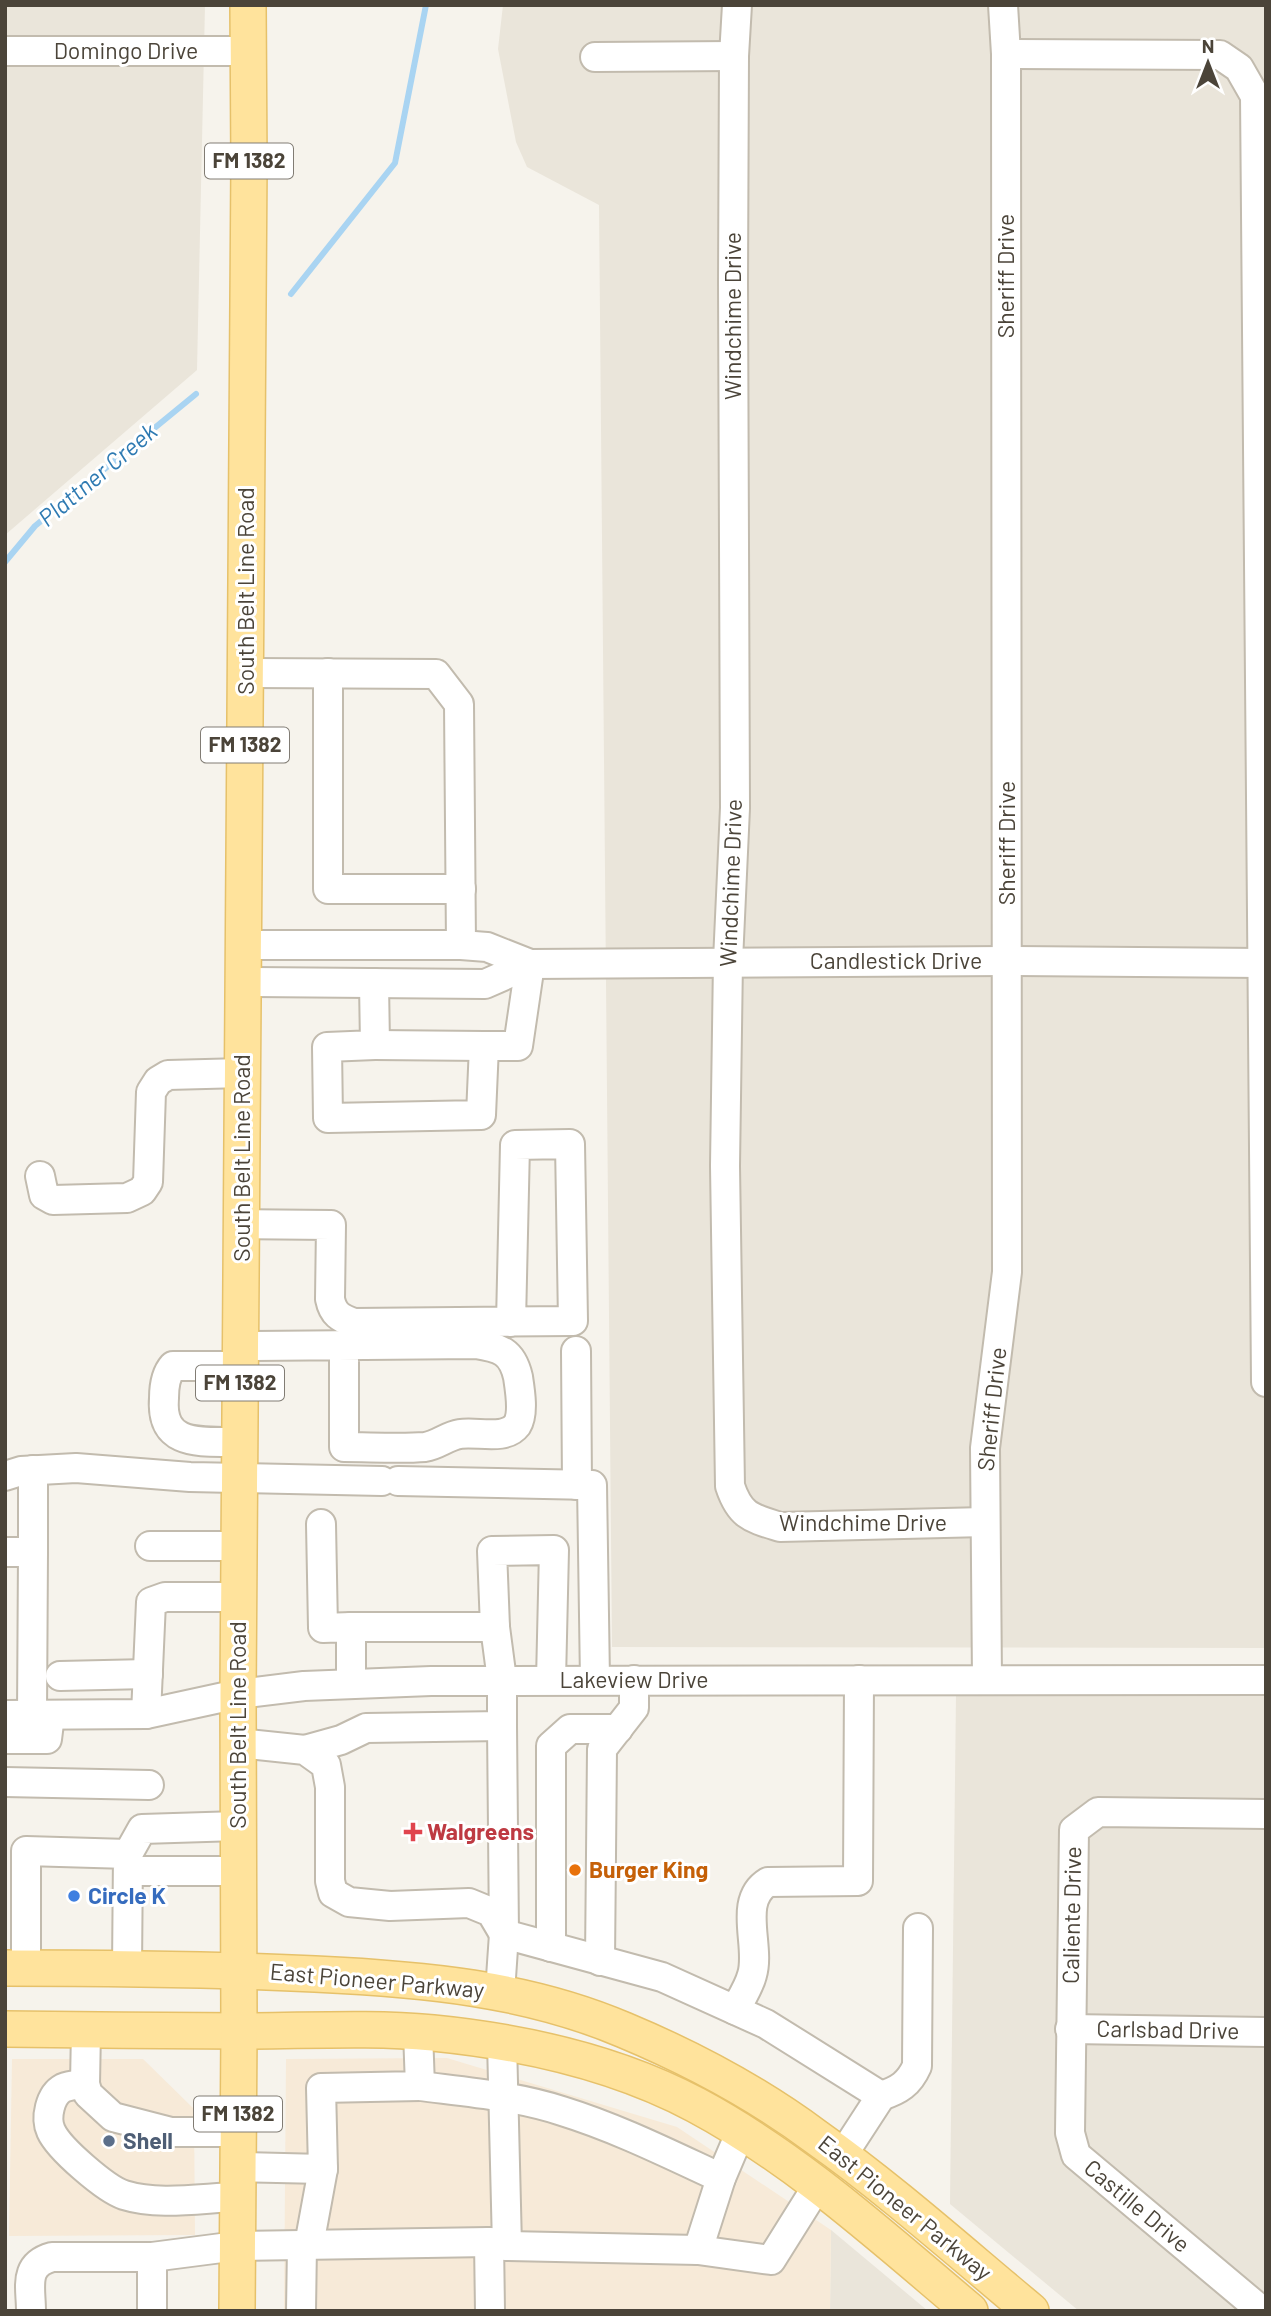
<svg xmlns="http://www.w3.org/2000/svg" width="1271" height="2316" font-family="Barlow,sans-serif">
	<rect width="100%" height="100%" fill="#f6f3ec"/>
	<g fill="#eae5da">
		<path d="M5,5H205L197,370L5,535Z"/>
		<path d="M503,5H1266V1648L612,1647L599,205L527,167L516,142L498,49Z"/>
		<path d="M956,1694L1266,1695V2311H1079L950,2204Z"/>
		<path d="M831,2230L928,2311H830Z"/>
	</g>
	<g fill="#f7ead8">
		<path d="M447,2058L677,2127L831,2230L830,2311H284L286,2059Z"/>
		<path d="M12,2059H143L194,2109L195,2235L9,2236Z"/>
	</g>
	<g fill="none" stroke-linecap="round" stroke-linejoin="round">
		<g stroke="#a9d4f2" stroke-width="6">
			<path d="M291,294L395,163L426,5"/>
			<path d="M5,562L35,526L196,394"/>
		</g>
		<defs>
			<g id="minor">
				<path d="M737,5L734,56L733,282L735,808L728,961L725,1166L730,1486C740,1516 751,1518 780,1527L985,1522"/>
				<path d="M5,51H247"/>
				<path d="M1006,54L1220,55L1239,68L1255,96L1266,1382"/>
				<path d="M595,57L734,56"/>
				<path d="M245,673L436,674L459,704L461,945"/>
				<path d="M328,673V889H461"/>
				<path d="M244,945H461L487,947L530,964L1007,961L1262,963"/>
				<path d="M243,982L485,984L530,964"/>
				<path d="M374,983L375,1045L327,1047L328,1118L481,1115L484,1046H518L530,964"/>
				<path d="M375,1045L484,1046"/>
				<path d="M40,1176L44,1195L53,1200L127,1198L142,1191L148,1182L151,1092L158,1081L168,1075L243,1073"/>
				<path d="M242,1224L331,1225L330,1299C333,1314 340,1318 354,1323L573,1321L570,1144L515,1145L511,1322"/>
				<path d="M241,1346L476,1344C500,1348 512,1351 518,1377C520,1390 524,1414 517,1425C505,1441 477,1431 460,1434C447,1436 438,1445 425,1447C399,1449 370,1447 344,1447V1345"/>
				<path d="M576,1351L577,1485"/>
				<path d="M240,1442C204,1441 160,1449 164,1398C164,1387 165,1375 173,1366H241"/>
				<path d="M5,1476L21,1471L76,1468L190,1477L382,1481"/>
				<path d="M398,1481L592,1485L595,1680"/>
				<path d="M321,1524L323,1628L351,1627V1683"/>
				<path d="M150,1546H239"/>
				<path d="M5,1552H33L32,1715"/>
				<path d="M33,1552V1470"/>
				<path d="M351,1627H495L492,1551L554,1550L551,1680"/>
				<path d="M60,1676L148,1674"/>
				<path d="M987,1680L985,1448L1007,1272L1006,54L1003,5"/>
				<path d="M146,1714L151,1602L165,1597H239"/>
				<path d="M5,1715L146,1714L238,1694L304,1686L431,1681L1266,1680"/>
				<path d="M5,1739H47L50,1715"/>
				<path d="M238,1743L305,1750L326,1765L330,1787V1881L333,1893L349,1902L390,1906L469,1903L491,1912L504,1934L662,1977L766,2024L881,2096L842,2156"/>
				<path d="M305,1750L341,1740L366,1728L502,1726V1680L495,1627"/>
				<path d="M5,1782L149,1785"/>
				<path d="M128,1854L142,1829L238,1826"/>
				<path d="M128,1871H238"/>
				<path d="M551,1947V1746L570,1729H618"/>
				<path d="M600,1961L602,1749L634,1708V1680"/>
				<path d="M26,1968V1851L128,1854L127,1969"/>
				<path d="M500,1992L504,1934L502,1726"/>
				<path d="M735,2010C741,1999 749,1987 752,1975C761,1946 737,1901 768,1882L858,1881L859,1680"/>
				<path d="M1070,2029L1266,2032"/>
				<path d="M86,2030L85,2084L88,2094L113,2117L171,2132H238"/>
				<path d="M85,2084C78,2085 70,2085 63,2088C50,2095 45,2118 51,2131C59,2149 106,2189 124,2195C159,2206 202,2198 237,2197"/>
				<path d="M420,2086C467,2092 516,2096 562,2111C617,2128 669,2154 721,2178"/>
				<path d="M881,2096C899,2090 909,2084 917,2066L918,1928"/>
				<path d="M238,2167L323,2169L321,2088L420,2086L418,2032"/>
				<path d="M489,2242L490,2311"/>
				<path d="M309,2245L323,2169"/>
				<path d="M507,2246L698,2250L721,2178L741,2131"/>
				<path d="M698,2250L771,2260L818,2185"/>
				<path d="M31,2311C31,2287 23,2265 52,2257H152"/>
				<path d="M152,2311V2257L237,2246L489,2242L507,2246L502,2042"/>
				<path d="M301,2311L302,2245"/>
				<path d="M1262,2311L1076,2155L1070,2133L1074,1830L1098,1812L1266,1814"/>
			</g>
			<g id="major">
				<path d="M5,1968C109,1968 212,1969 315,1974C421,1979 526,1988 624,2030C691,2058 758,2094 816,2137C891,2190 960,2252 1031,2311"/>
				<path d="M5,2029C84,2030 164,2031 243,2031C306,2031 370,2027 433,2033C524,2042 615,2062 696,2105C797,2159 883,2238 970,2311"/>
				<path d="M237,2311L239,2031L238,1694L249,164L248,5"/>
			</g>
		</defs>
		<use href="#minor" stroke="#c2bbae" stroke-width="32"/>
		<use href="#major" stroke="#e6c16a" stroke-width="38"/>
		<use href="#minor" stroke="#fff" stroke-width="28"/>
		<use href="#major" stroke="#ffe39c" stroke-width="35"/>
	</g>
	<path fill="#e0444e" stroke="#fff" stroke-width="2.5" d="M409.5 1821.5h7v7h7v7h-7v7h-7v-7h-7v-7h7z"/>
	<circle fill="#e8710a" stroke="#fff" stroke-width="2.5" cx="575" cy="1870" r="7"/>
	<circle fill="#3f7fe0" stroke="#fff" stroke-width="2.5" cx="74" cy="1896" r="7"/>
	<circle fill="#5c6f8a" stroke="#fff" stroke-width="2.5" cx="109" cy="2141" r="7"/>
	<g text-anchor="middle" stroke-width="6" stroke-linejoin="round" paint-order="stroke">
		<g fill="#fff" stroke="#817c74" stroke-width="2">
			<rect x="205" y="143.5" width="88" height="35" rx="5"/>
			<rect x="201" y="727.5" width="88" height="35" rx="5"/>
			<rect x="196" y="1365.5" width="88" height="35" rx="5"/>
			<rect x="194" y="2096.5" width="88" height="35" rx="5"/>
		</g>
		<g font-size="21" font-weight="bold" fill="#4b4439">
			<text x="249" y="168">FM 1382</text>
			<text x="245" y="752">FM 1382</text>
			<text x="240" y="1390">FM 1382</text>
			<text x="238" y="2121">FM 1382</text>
		</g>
		<g font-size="23" fill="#4b4439" stroke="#fff">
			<text x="126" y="59">Domingo Drive</text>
			<text transform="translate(1006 276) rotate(-90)" y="8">Sheriff Drive</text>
			<text transform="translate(733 316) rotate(-90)" y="8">Windchime Drive</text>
			<text transform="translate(246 591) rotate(-90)" y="8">South Belt Line Road</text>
			<text transform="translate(1007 843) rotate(-90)" y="8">Sheriff Drive</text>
			<text transform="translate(731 883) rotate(-88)" y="8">Windchime Drive</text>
			<text x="896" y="969">Candlestick Drive</text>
			<text transform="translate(242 1158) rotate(-90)" y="8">South Belt Line Road</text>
			<text transform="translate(992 1409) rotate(-84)" y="8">Sheriff Drive</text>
			<text x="863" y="1531">Windchime Drive</text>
			<text x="634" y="1688">Lakeview Drive</text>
			<text transform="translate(238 1725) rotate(-90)" y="8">South Belt Line Road</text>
			<text transform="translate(1072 1915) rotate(-89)" y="8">Caliente Drive</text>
			<text transform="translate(377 1981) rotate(5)" y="8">East Pioneer Parkway</text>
			<text transform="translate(1168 2030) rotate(1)" y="8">Carlsbad Drive</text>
			<text transform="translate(1137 2206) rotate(40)" y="8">Castille Drive</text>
			<text transform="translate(905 2208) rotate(39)" y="8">East Pioneer Parkway</text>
		</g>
		<g font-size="23" font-weight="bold" fill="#be3a42" stroke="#fff" text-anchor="start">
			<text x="427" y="1840">Walgreens</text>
		</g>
		<g font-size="23" font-weight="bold" fill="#c56008" stroke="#fff" text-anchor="start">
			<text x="589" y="1878">Burger King</text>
		</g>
		<g font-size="23" font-weight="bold" fill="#366cbe" stroke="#fff" text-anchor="start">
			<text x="88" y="1904">Circle K</text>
		</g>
		<g font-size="23" font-weight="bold" fill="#4e5e75" stroke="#fff" text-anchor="start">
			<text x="123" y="2149">Shell</text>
		</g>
		<g font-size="24" font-style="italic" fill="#2e7ab2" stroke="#fff">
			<text transform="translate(98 475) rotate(-40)" y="8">Plattner Creek</text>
		</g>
	</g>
	<rect width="1271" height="2316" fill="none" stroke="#4b4439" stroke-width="14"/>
	<g transform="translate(1208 63)" stroke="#ffffff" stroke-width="5" paint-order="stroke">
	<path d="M0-5L12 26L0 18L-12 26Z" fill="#4b4439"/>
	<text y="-10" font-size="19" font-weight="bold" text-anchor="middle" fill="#4b4439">N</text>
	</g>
</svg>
